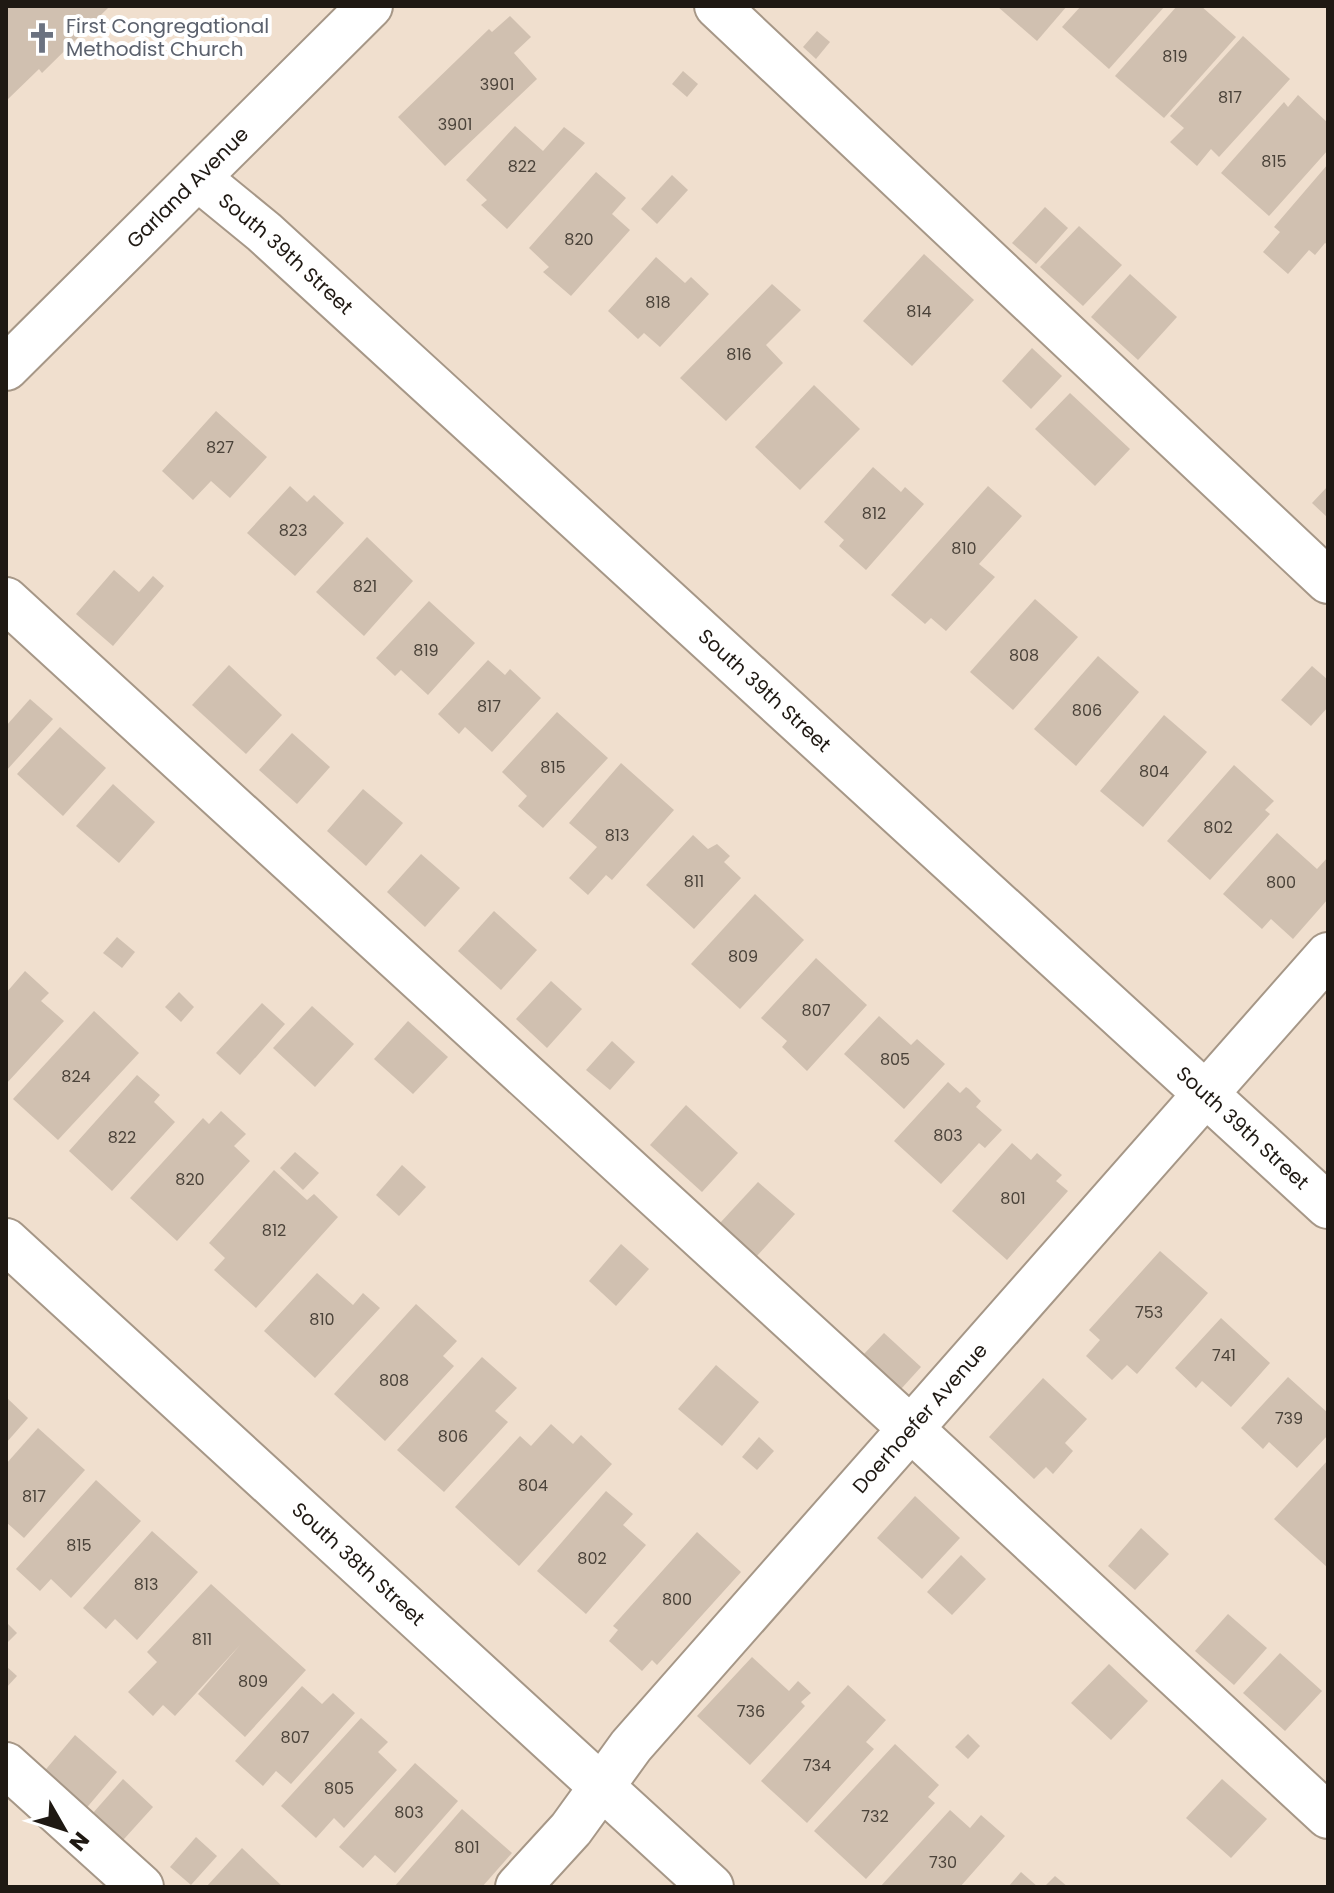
<svg xmlns="http://www.w3.org/2000/svg" width="1334" height="1893" font-family="Poppins,sans-serif">
	<rect width="100%" height="100%" fill="#f0dfce"/>
	<g fill="#d0c0b0">
		<path d="M6,6H110L42,73L39,69L6,101Z"/>
		<path d="M997,6H1067L1037,41Z"/>
		<path d="M1081,6H1165L1109,69L1062,27Z"/>
		<path d="M1177,6H1201L1236,37L1164,118L1115,76Z"/>
		<path d="M510,16L531,37L514,53L537,79L445,166L398,117L489,29L492,32Z"/>
		<path d="M817,31L830,42L816,59L803,47Z"/>
		<path d="M1243,36L1290,79L1219,157L1211,149L1197,166L1170,142L1184,128L1170,116Z"/>
		<path d="M683,71L698,84L687,97L672,84Z"/>
		<path d="M1298,95L1328,123V150L1269,216L1221,173L1284,102L1288,107Z"/>
		<path d="M515,126L543,151L564,127L585,143L507,229L481,205L487,200L466,180Z"/>
		<path d="M1328,164V245L1325,243L1315,255L1309,250L1288,274L1263,252L1280,232L1274,227Z"/>
		<path d="M596,172L626,198L612,214L630,230L571,296L543,272L549,267L529,248Z"/>
		<path d="M672,175L688,190L657,224L641,209Z"/>
		<path d="M1045,207L1068,228L1036,264L1012,243Z"/>
		<path d="M1079,226L1122,265L1083,306L1040,267Z"/>
		<path d="M924,254L974,300L912,366L863,321Z"/>
		<path d="M656,257L685,283L691,277L709,294L660,347L644,333L638,339L608,311Z"/>
		<path d="M1130,274L1177,317L1138,360L1091,317Z"/>
		<path d="M772,284L801,310L766,345L783,363L726,421L680,378Z"/>
		<path d="M1032,348L1062,376L1031,409L1002,381Z"/>
		<path d="M814,385L860,429L800,490L755,447Z"/>
		<path d="M1070,393L1130,449L1095,486L1035,429Z"/>
		<path d="M216,411L267,457L230,498L211,481L193,500L162,471Z"/>
		<path d="M873,467L901,492L905,487L924,504L866,570L839,546L844,540L824,522Z"/>
		<path d="M290,486L307,502L314,495L344,523L295,576L247,533Z"/>
		<path d="M988,486L1022,516L979,564L995,577L946,631L931,618L925,624L891,595Z"/>
		<path d="M1328,486V518L1312,503Z"/>
		<path d="M367,537L413,581L364,636L316,592Z"/>
		<path d="M114,570L139,592L153,576L164,586L113,646L76,614Z"/>
		<path d="M1035,599L1078,637L1013,710L970,672Z"/>
		<path d="M429,601L475,643L428,695L401,670L395,676L376,658Z"/>
		<path d="M1098,656L1139,692L1076,766L1034,729Z"/>
		<path d="M488,660L505,675L510,669L541,698L492,752L465,727L459,734L438,714Z"/>
		<path d="M229,665L282,715L246,754L192,705Z"/>
		<path d="M1312,666L1328,680V707L1311,726L1281,700Z"/>
		<path d="M30,699L53,719L6,771V726Z"/>
		<path d="M557,712L608,758L543,828L518,806L527,796L502,772Z"/>
		<path d="M1164,715L1207,752L1143,827L1100,791Z"/>
		<path d="M60,727L106,768L63,816L17,774Z"/>
		<path d="M292,733L330,767L297,804L259,770Z"/>
		<path d="M621,763L674,810L612,880L606,875L588,895L569,878L597,847L569,823Z"/>
		<path d="M1234,765L1274,801L1265,810L1270,814L1210,880L1167,841Z"/>
		<path d="M113,784L155,822L119,863L76,826Z"/>
		<path d="M363,789L403,823L366,866L327,831Z"/>
		<path d="M1277,833L1317,869L1328,857V899L1293,939L1271,919L1262,929L1223,894Z"/>
		<path d="M693,835L708,849L717,844L730,856L724,862L741,878L694,929L646,885Z"/>
		<path d="M421,854L460,888L425,927L387,892Z"/>
		<path d="M755,894L804,940L740,1009L691,964Z"/>
		<path d="M494,911L537,950L501,990L458,951Z"/>
		<path d="M117,937L135,952L122,968L103,953Z"/>
		<path d="M816,958L867,1005L807,1071L782,1047L787,1041L761,1018Z"/>
		<path d="M25,971L49,993L41,1001L64,1021L6,1084V993Z"/>
		<path d="M551,981L582,1009L547,1048L516,1019Z"/>
		<path d="M179,992L194,1007L181,1022L165,1007Z"/>
		<path d="M262,1003L285,1024L240,1075L216,1053Z"/>
		<path d="M312,1006L354,1044L315,1087L273,1048Z"/>
		<path d="M94,1011L139,1053L58,1140L13,1099Z"/>
		<path d="M879,1016L911,1045L917,1039L945,1064L904,1109L844,1054Z"/>
		<path d="M408,1021L448,1057L413,1094L374,1059Z"/>
		<path d="M612,1041L635,1062L610,1090L586,1070Z"/>
		<path d="M137,1075L160,1095L154,1102L175,1122L112,1191L69,1151Z"/>
		<path d="M948,1082L960,1093L966,1087L969,1089L981,1101L976,1107L1002,1130L985,1148L979,1143L941,1184L894,1141Z"/>
		<path d="M686,1105L738,1153L702,1192L650,1145Z"/>
		<path d="M221,1111L246,1134L234,1146L250,1161L177,1241L130,1198L203,1118L209,1124Z"/>
		<path d="M1012,1143L1031,1160L1037,1153L1062,1175L1056,1181L1068,1191L1007,1260L952,1211Z"/>
		<path d="M295,1152L319,1173L303,1190L280,1168Z"/>
		<path d="M402,1165L426,1187L399,1216L376,1195Z"/>
		<path d="M274,1170L307,1200L314,1194L338,1217L256,1308L214,1270L225,1258L209,1243Z"/>
		<path d="M758,1182L795,1214L756,1257L720,1223Z"/>
		<path d="M621,1244L649,1269L616,1306L589,1281Z"/>
		<path d="M1160,1251L1208,1293L1137,1374L1127,1365L1112,1380L1086,1356L1100,1340L1089,1330Z"/>
		<path d="M317,1273L353,1305L363,1293L380,1308L315,1378L264,1331Z"/>
		<path d="M416,1304L457,1341L443,1356L454,1366L385,1441L334,1394Z"/>
		<path d="M1221,1318L1270,1363L1231,1407L1202,1381L1196,1388L1175,1368Z"/>
		<path d="M884,1333L921,1367L901,1389L863,1355Z"/>
		<path d="M482,1357L517,1388L495,1411L508,1422L444,1492L397,1450Z"/>
		<path d="M716,1365L759,1402L722,1446L678,1409Z"/>
		<path d="M1288,1377L1328,1413V1435L1297,1468L1269,1442L1263,1449L1241,1428Z"/>
		<path d="M1043,1378L1087,1419L1065,1443L1073,1451L1053,1474L1046,1467L1034,1479L989,1437Z"/>
		<path d="M6,1397L28,1418L6,1443Z"/>
		<path d="M551,1424L573,1444L581,1435L612,1464L519,1566L455,1507L520,1436L531,1446Z"/>
		<path d="M38,1428L85,1470L24,1538L6,1522V1464Z"/>
		<path d="M759,1437L774,1451L757,1470L742,1457Z"/>
		<path d="M1328,1460V1568L1274,1519Z"/>
		<path d="M96,1480L141,1521L71,1598L51,1579L40,1591L16,1569Z"/>
		<path d="M606,1491L633,1514L623,1525L646,1545L586,1614L537,1571Z"/>
		<path d="M915,1496L960,1538L922,1579L877,1538Z"/>
		<path d="M1141,1528L1169,1554L1135,1590L1108,1566Z"/>
		<path d="M152,1531L198,1572L137,1640L115,1619L106,1629L83,1608Z"/>
		<path d="M697,1532L741,1572L657,1665L652,1660L642,1671L609,1641L618,1630L613,1626Z"/>
		<path d="M961,1555L986,1579L952,1615L927,1592Z"/>
		<path d="M211,1584L306,1670L245,1737L198,1694L240,1645L175,1716L163,1705L153,1716L128,1692L157,1662L147,1652Z"/>
		<path d="M1228,1614L1267,1648L1234,1685L1195,1651Z"/>
		<path d="M6,1622L17,1633L6,1644Z"/>
		<path d="M1280,1653L1322,1691L1285,1731L1243,1693Z"/>
		<path d="M752,1657L789,1691L798,1681L811,1693L801,1702L805,1706L750,1765L697,1716Z"/>
		<path d="M1109,1664L1148,1701L1111,1740L1071,1703Z"/>
		<path d="M6,1666L17,1676L6,1688Z"/>
		<path d="M848,1685L886,1720L866,1742L874,1749L807,1823L761,1781Z"/>
		<path d="M302,1686L322,1704L333,1693L355,1713L291,1784L276,1771L263,1786L235,1761Z"/>
		<path d="M361,1718L388,1742L378,1752L397,1770L344,1828L334,1818L316,1838L281,1806Z"/>
		<path d="M968,1734L980,1746L968,1759L955,1747Z"/>
		<path d="M75,1735L117,1772L78,1818L36,1781Z"/>
		<path d="M895,1744L939,1785L928,1797L935,1803L866,1879L814,1831Z"/>
		<path d="M415,1763L458,1801L395,1873L375,1855L363,1868L339,1847Z"/>
		<path d="M123,1779L153,1807L115,1849L85,1822Z"/>
		<path d="M1222,1779L1267,1819L1231,1858L1186,1818Z"/>
		<path d="M462,1809L512,1853L482,1887H394Z"/>
		<path d="M950,1810L970,1828L981,1815L1005,1836L960,1887H880Z"/>
		<path d="M196,1837L217,1856L191,1885L170,1867Z"/>
		<path d="M242,1848L283,1887H206Z"/>
		<path d="M1021,1872L1038,1887H1008Z"/>
		<path d="M1055,1876L1068,1887H1044Z"/>
	</g>
	<g fill="none" stroke-linecap="round" stroke-linejoin="round">
		<defs>
			<g id="minor">
				<path d="M717,6L1328,581"/>
				<path id="s1" d="M198,178L264,232L1328,1206"/>
				<path id="s2" d="M6,368L370,6"/>
				<path d="M6,600L910,1428L1328,1816"/>
				<path id="s3" d="M6,1241L711,1887"/>
				<path d="M6,1765L141,1887"/>
				<path id="s4" d="M518,1887L571,1829L631,1746L1328,955"/>
			</g>
		</defs>
		<use href="#minor" stroke="#a69787" stroke-width="48"/>
		<use href="#minor" stroke="#fff" stroke-width="44"/>
	</g>
	<defs>
		<symbol id="church-bare" viewBox="-9 -9 18 18"><path d="M-1.2-6h2.4v3.5h3.3v2.4h-3.3V6h-2.4V-.1h-3.3v-2.4h3.3Z" fill="#6b7280" stroke="#fff" stroke-width="2.5" paint-order="stroke"/></symbol>
	</defs>
	<g fill-rule="evenodd">
		<use href="#church-bare" x="20" y="16" width="44" height="44"/>
	</g>
	<g text-anchor="middle" stroke-width="8" stroke-linejoin="round" paint-order="stroke">
		<g font-size="16" fill="#4b433a">
			<text x="1175" y="62">819</text>
			<text x="497" y="90">3901</text>
			<text x="1230" y="103">817</text>
			<text x="455" y="130">3901</text>
			<text x="1274" y="167">815</text>
			<text x="522" y="172">822</text>
			<text x="579" y="245">820</text>
			<text x="658" y="308">818</text>
			<text x="919" y="317">814</text>
			<text x="739" y="360">816</text>
			<text x="220" y="453">827</text>
			<text x="874" y="519">812</text>
			<text x="293" y="536">823</text>
			<text x="964" y="554">810</text>
			<text x="365" y="592">821</text>
			<text x="426" y="656">819</text>
			<text x="1024" y="661">808</text>
			<text x="489" y="712">817</text>
			<text x="1087" y="716">806</text>
			<text x="553" y="773">815</text>
			<text x="1154" y="777">804</text>
			<text x="1218" y="833">802</text>
			<text x="617" y="841">813</text>
			<text x="694" y="887">811</text>
			<text x="1281" y="888">800</text>
			<text x="743" y="962">809</text>
			<text x="816" y="1016">807</text>
			<text x="895" y="1065">805</text>
			<text x="76" y="1082">824</text>
			<text x="948" y="1141">803</text>
			<text x="122" y="1143">822</text>
			<text x="190" y="1185">820</text>
			<text x="1013" y="1204">801</text>
			<text x="274" y="1236">812</text>
			<text x="1149" y="1318">753</text>
			<text x="322" y="1325">810</text>
			<text x="1224" y="1361">741</text>
			<text x="394" y="1386">808</text>
			<text x="1289" y="1424">739</text>
			<text x="453" y="1442">806</text>
			<text x="533" y="1491">804</text>
			<text x="34" y="1502">817</text>
			<text x="79" y="1551">815</text>
			<text x="592" y="1564">802</text>
			<text x="146" y="1590">813</text>
			<text x="677" y="1605">800</text>
			<text x="202" y="1645">811</text>
			<text x="253" y="1687">809</text>
			<text x="751" y="1717">736</text>
			<text x="295" y="1743">807</text>
			<text x="817" y="1771">734</text>
			<text x="339" y="1794">805</text>
			<text x="409" y="1818">803</text>
			<text x="875" y="1822">732</text>
			<text x="467" y="1853">801</text>
			<text x="943" y="1868">730</text>
		</g>
		<g font-size="20" fill="#5b616d" stroke="#fff" text-anchor="start">
			<text x="66" y="33">First Congregational<tspan x="66" dy="23">Methodist Church</tspan></text>
		</g>
		<g font-size="20" fill="#1f1913" stroke="#fff">
			<text dy="7" stroke="none"><textPath href="#s2" startOffset="256">Garland Avenue</textPath></text>
			<text dy="7" stroke="none"><textPath href="#s1" startOffset="116">South 39th Street</textPath></text>
			<text dy="7" stroke="none"><textPath href="#s1" startOffset="764">South 39th Street</textPath></text>
			<text dy="7" stroke="none"><textPath href="#s1" startOffset="1412">South 39th Street</textPath></text>
			<text dy="7" stroke="none"><textPath href="#s4" startOffset="618">Doerhoefer Avenue</textPath></text>
			<text dy="7" stroke="none"><textPath href="#s3" startOffset="478">South 38th Street</textPath></text>
		</g>
	</g>
	<rect width="1334" height="1893" fill="none" stroke="#1f1913" stroke-width="16"/>
	<g transform="translate(64 1829) rotate(129)" stroke="#ffffff" stroke-width="6" paint-order="stroke">
	<path d="M0-6L14 30L0 20L-14 30Z" fill="#1f1913"/>
	<text y="-12" font-size="22" font-weight="bold" text-anchor="middle" fill="#1f1913">N</text>
	</g>
</svg>
